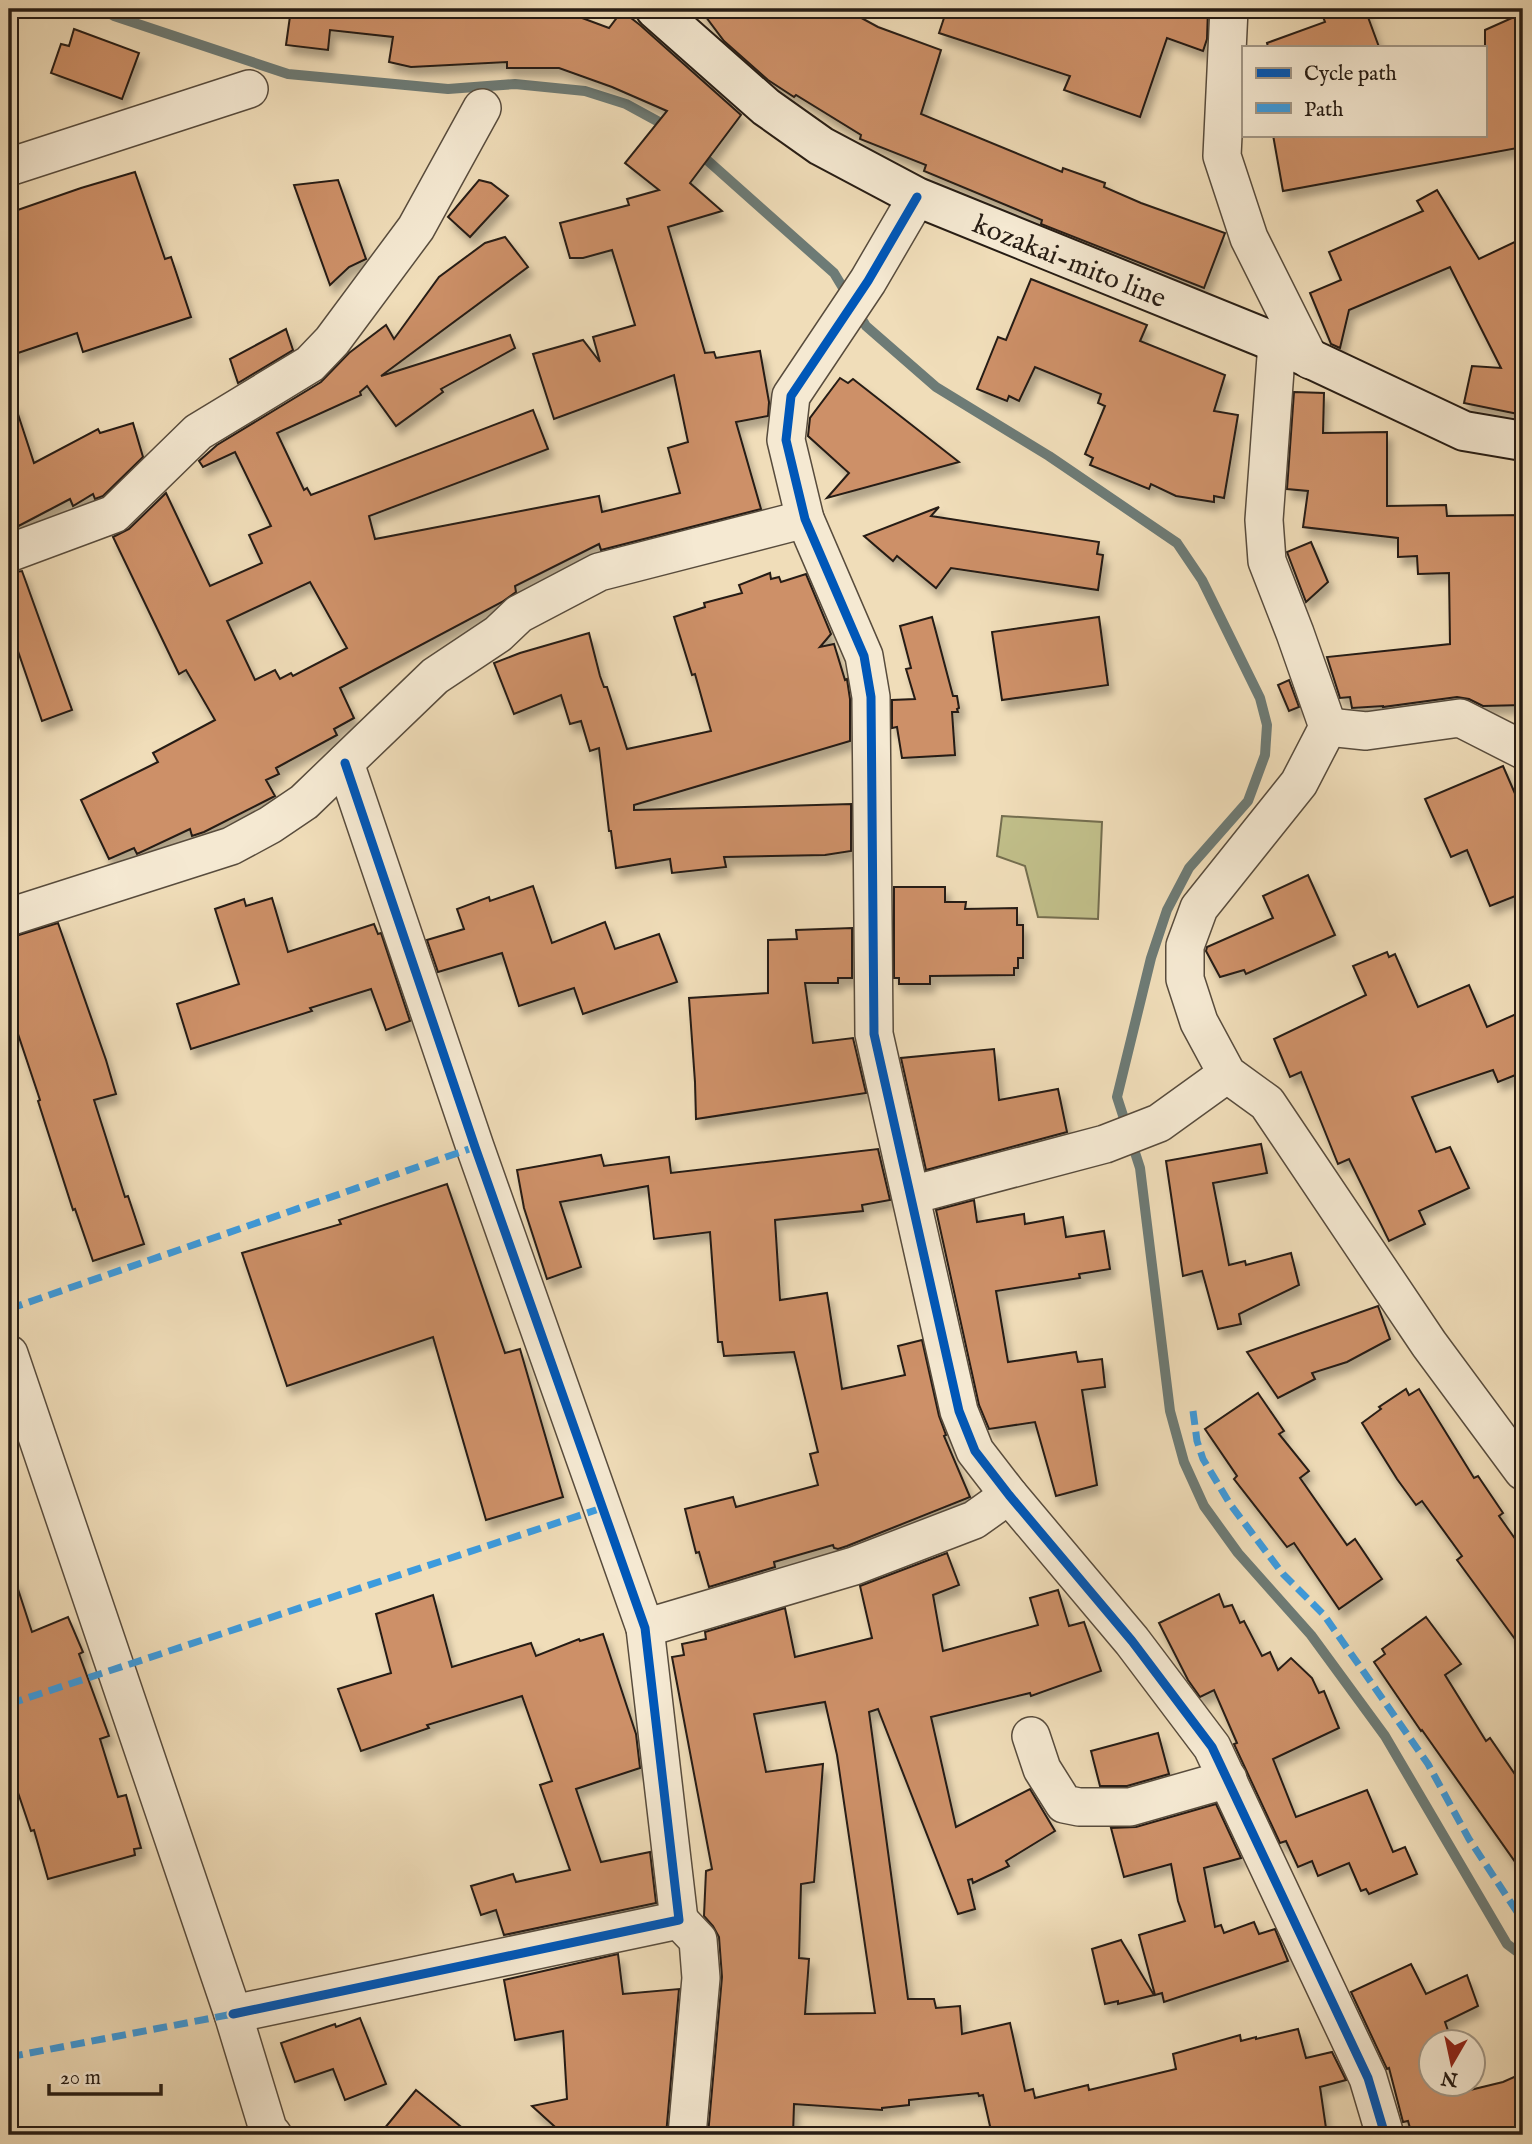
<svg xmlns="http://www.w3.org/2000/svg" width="1532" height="2144" font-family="'IM FELL English',serif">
	<defs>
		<filter id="shadow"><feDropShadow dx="4.5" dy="8" stdDeviation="3.5" flood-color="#0004"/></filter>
	</defs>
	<rect width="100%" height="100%" fill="#f0ddb9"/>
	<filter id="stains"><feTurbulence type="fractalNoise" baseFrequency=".00286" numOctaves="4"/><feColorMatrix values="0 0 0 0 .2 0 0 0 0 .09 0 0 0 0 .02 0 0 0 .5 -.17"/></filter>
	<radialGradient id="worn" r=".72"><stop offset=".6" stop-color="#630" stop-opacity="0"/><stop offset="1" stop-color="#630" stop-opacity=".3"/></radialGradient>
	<path fill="#c1bf8a" stroke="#746e4f" stroke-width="2" d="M1002,816L1102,822L1098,919L1038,917L1025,866L997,856Z"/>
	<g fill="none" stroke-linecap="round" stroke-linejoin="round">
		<g stroke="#6d7b76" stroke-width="10">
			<path d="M102,9L114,16L288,74L448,89L515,84L585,91L626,104L670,128"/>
			<path d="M698,152L834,273L866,326L936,387L1049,456L1177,543L1202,580L1260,698L1267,725L1265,755L1248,801L1189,868L1167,910L1151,958L1117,1097L1140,1168L1170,1411L1184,1462L1204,1506L1238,1553L1311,1635L1385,1736L1507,1944L1523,1956"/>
		</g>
	</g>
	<g fill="#cd9068" stroke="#261c14" stroke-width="2" fill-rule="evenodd" filter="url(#shadow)">
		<path d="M291,9H558L609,28L622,11L640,25L741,115L690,183L722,211L668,227L705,353L714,352L716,358L760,351L769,402L768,416L736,422L761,509L601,550L599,544L515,586L516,592L502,602L340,688L354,718L334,729L337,735L276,768L279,774L266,780L275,796L204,832L192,836L190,829L137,854L134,848L109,859L81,800L158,762L153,753L215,720L186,670L179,674L113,537L129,529L166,493L210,586L262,563L249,535L271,526L235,452L203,467L199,461L217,445L321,382L349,353L386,325L394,339L439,277L485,243L505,237L528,267L381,376L510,335L515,348L441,389L443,392L396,426L367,386L360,392L361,395L277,433L304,490L307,488L311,495L533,410L548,449L369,516L375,539L599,496L602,512L680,493L668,448L688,442L674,375L554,419L533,354L583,340L600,362L593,337L635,325L612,250L583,258H570L560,223L629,205L627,199L659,190L625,163L667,111L612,87L559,68H507V62L411,67L389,62L393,37L330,30L328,50L286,45ZM310,582L347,648L293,676L291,673L280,679L275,670L255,680L227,621Z"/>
		<path d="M700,9H845L878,27L941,50L921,114L1062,172L1063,168L1105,183L1104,187L1141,203L1225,233L1204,288L1041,224L1042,220L924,171L926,165L860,139L861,135L796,95L794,97L768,80L724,41Z"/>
		<path d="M947,9H1208L1207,39L1203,51L1167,38L1140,117L1064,90L1070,76L939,33Z"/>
		<path d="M1320,9H1365L1379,47H1268L1267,43L1325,22Z"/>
		<path d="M1523,13V147L1283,191L1273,135H1485V30Z"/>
		<path d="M74,29L139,53L122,99L51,73L61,44L69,46Z"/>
		<path d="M135,172L165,259L171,257L191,317L83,352L77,333L9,356V213L81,188Z"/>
		<path d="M338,180L366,259L349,267L330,285L294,185Z"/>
		<path d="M479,180L491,183L508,196L470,237L448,217Z"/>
		<path d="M1437,190L1479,259L1523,238V415L1464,403L1472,366L1501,368L1450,267L1349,310L1340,348L1331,344L1310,293L1341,280L1329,252L1423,211L1417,201Z"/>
		<path d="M1031,279L1147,325L1140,341L1225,375L1214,411L1238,415L1224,498L1214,496V502L1176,496L1151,484L1149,489L1090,465L1093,458L1085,454L1105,406L1098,403L1101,394L1035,367L1019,401L1009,396L1007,401L977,389L998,337L1006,340Z"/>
		<path d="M286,329L293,350L238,383L230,359Z"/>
		<path d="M840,378L848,383L853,379L959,462L827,498L849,473L808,436L810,418Z"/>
		<path d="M1294,392L1324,393L1323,433L1387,432V506L1446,505L1447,516L1523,515V705L1483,706L1469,699L1457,697L1383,707V706L1352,708L1350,697L1340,698L1327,657L1450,644L1449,573L1418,574L1417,556L1398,557V538L1303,527L1308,491L1287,489Z"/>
		<path d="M15,405L34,463L98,429L100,433L133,423L143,457L103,496L95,499L93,494L73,506L70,499L9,531V406Z"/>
		<path d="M939,507L931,516L1099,542L1097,554L1103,555L1098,590L951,568L936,588L897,556L893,561L864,536Z"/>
		<path d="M1311,542L1328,582L1306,602L1287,552Z"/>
		<path d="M22,571L72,710L42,721L9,625V573Z"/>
		<path d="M770,573L771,579L779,577L781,582L806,574L831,634L820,647L834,644L845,680L847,679L850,699V741L634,805V810L851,804V851L825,855L724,857L726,867L672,873L670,859L616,868L611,831H609L599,748L590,751L581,721L570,724L561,695L514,714L494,663L520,653L589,633L600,676L604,687H607L627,749L711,731L695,674L692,675L674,617L705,607L704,603L742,593L739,585Z"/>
		<path d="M932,617L953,696H957L959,708L957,709L958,712H952L955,755L902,758L897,727L892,728V700L915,699L906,669L911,668L900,626Z"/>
		<path d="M1099,617L1108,685L1002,700L992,632Z"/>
		<path d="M1289,680L1299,707L1289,711L1278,685Z"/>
		<path d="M1503,766L1523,812V893L1490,906L1467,850L1451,857L1425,799Z"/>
		<path d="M1308,875L1335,935L1246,974L1244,970L1220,977L1206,951L1207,947L1273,918L1263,896Z"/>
		<path d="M533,886L552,943L605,922L615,949L659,934L677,982L583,1014L574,988L519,1006L502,953L438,972L427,940L464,929L457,909L489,897L490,901Z"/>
		<path d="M894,887H945V902H966L965,909L1017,908V925H1023V958H1018V968H1014V975L930,976V984H899V978H894Z"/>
		<path d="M272,898L288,952L374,924L378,934L381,933L410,1021L386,1030L371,989L310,1008L312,1011L191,1049L177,1004L239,984L215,909L244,899L246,906Z"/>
		<path d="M58,923L106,1060L116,1094L94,1100L125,1197L128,1196L144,1244L93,1261L75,1209L73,1210L38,1101L40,1100L18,1034L9,1037V938Z"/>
		<path d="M852,928V978H838V983H805L813,1043L853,1038L866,1093L696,1119L695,1082L689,998L768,993V940L797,939L796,930Z"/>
		<path d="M1387,952L1389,957L1395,954L1418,1007L1469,985L1487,1027L1523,1011V1072L1498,1082L1493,1070L1412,1097L1436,1152L1450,1147L1469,1188L1419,1211L1425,1224L1389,1241L1349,1159L1338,1164L1301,1072L1290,1077L1274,1039L1366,995L1353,966Z"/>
		<path d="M994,1049L999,1100L1058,1089L1067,1132L926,1170L901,1058Z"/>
		<path d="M1261,1144L1267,1173L1213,1183L1229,1265L1245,1261L1246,1265L1291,1253L1299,1285L1239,1314L1241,1324L1218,1329L1202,1271L1183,1276L1166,1161Z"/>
		<path d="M878,1149L890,1200L862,1205L863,1211L775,1220L780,1300L827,1293L842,1389L905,1375L898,1346L922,1340L939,1416L946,1435L944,1436L970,1497L847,1546L838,1549L834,1548L833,1545L774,1562L775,1567L709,1587L699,1552L696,1553L685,1509L733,1497L736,1507L818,1485L810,1454L818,1452L794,1352L724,1356L722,1342H718L710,1232L654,1239L648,1186L560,1202L581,1267L547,1279L524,1208L517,1170L601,1155L604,1166L669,1157L671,1173Z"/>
		<path d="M447,1184L505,1353L520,1349L563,1497L486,1520L433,1337L287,1386L242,1253L341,1224L339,1220Z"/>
		<path d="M974,1200L977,1222L1024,1214L1025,1224L1063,1217L1066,1237L1104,1231L1110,1269L1079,1274L1080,1278L996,1291L1008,1362L1076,1352L1078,1362L1102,1359L1105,1387L1082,1390L1097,1485L1056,1496L1035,1422L989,1429L979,1405L936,1210Z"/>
		<path d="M1378,1306L1390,1339L1347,1362L1312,1373L1315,1379L1278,1398L1247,1352Z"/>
		<path d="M1406,1389L1409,1395L1419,1389L1474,1478L1478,1476L1503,1513L1499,1516L1523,1550V1650L1457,1560L1462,1556L1422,1501L1416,1505L1397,1479L1362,1423L1381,1409L1379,1407Z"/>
		<path d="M1258,1393L1284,1431L1279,1434L1309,1471L1300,1478L1347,1545L1355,1539L1382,1579L1339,1609L1294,1543L1287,1547L1234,1479L1237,1476L1205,1429Z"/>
		<path d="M947,1553L959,1585L933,1595L943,1651L1038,1625L1030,1598L1058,1590L1069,1626L1084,1622L1101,1671L1031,1696L1030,1693L931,1717L956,1827L1030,1789L1055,1831L1006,1861L1009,1866L973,1883L972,1879L968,1880L975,1909L958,1914L878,1709L869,1712L908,1999H934L936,2008L960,2006L962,2034L1010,2023L1025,2091L1033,2089L1035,2098L1088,2085L1089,2090L1176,2069L1173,2054L1240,2035L1241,2041L1256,2037V2039L1298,2029L1306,2058L1332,2052L1346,2080L1320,2087L1327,2135H992L983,2095L979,2096L978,2093L909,2100V2105L882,2108V2110L794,2104L793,2135H708L722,1977L719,1937L713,1926L704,1916L706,1871L712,1869L672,1657L684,1655L682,1644L706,1639L705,1632L785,1608L795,1657L872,1638L860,1586ZM825,1702L837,1755L875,2013L805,2014L809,1959L799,1958L801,1884L814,1882L823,1764L766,1772L754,1714Z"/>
		<path d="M15,1580L32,1632L68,1617L83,1652L79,1654L109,1736L100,1739L118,1797L126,1795L141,1848L134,1849L135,1855L48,1879L34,1830L31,1831L9,1766V1581Z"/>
		<path d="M1219,1594L1224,1607L1232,1605L1240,1623L1244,1621L1262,1656L1270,1652L1278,1670L1291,1658L1312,1678L1319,1693L1324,1691L1339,1728L1273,1759L1296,1817L1367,1790L1393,1852L1405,1847L1417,1874L1369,1894L1366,1889L1361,1891L1349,1863L1318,1876L1312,1861L1298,1867L1286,1841L1280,1843L1234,1744L1237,1743L1214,1690L1200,1697L1188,1680L1159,1623Z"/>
		<path d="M433,1595L452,1667L531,1643L536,1656L579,1639L580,1641L603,1634L636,1734L640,1768L576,1789L601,1862L650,1852L656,1903L504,1935L496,1910L481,1915L471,1886L513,1874L516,1882L570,1870L540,1785L552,1781L522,1696L427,1725L429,1728L361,1751L338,1689L391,1673L376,1614Z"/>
		<path d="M1426,1617L1461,1664L1445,1675L1486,1741L1490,1738L1523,1786V1873L1422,1730L1421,1731L1374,1662L1385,1654L1382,1649Z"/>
		<path d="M1158,1733L1169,1774L1127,1786H1100L1091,1751Z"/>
		<path d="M1216,1804L1241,1858L1204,1868L1215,1927L1221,1925L1224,1933L1254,1922L1259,1934L1275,1929L1288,1961L1164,2002L1162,1993L1155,1995L1139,1935L1185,1921L1178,1901L1171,1864L1124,1877L1111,1828L1136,1827Z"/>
		<path d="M1121,1940L1154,1995L1118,2004V2001L1105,2004L1092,1949Z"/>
		<path d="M618,1954L623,1994L679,1989L666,2135H564L532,2106L567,2099L563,2031L515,2040L504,1980Z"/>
		<path d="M1411,1964L1426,1994L1467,1975L1478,2006L1445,2022L1452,2042H1431V2084H1468L1470,2090L1503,2082L1523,2073V2130L1502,2135H1412L1408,2121L1403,2122L1389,2068L1387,2069L1351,1992Z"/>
		<path d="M360,2018L386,2084L345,2100L333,2069L295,2082L281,2043L335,2024L336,2027Z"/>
		<path d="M416,2090L471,2135H379Z"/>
	</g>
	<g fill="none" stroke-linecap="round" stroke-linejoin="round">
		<defs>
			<g id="minor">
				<path d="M1229,9L1222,156L1249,238L1310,360"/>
				<path d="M9,167L249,89"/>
				<path d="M917,197L868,281L791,396L786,440L805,519L864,656L871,697L874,1034L959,1411L975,1451L1009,1495L1132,1641L1212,1747L1368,2078L1385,2135"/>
				<path d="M1277,343L1264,520L1267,561L1295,633L1328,727L1299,783L1199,908L1185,946V979L1199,1022L1227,1074L1267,1103L1429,1344L1523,1471"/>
				<path d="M9,553L114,514L198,432L310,364L332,341L416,228L482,108"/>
				<path d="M1328,727L1366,731L1460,718L1523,750"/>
				<path d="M9,917L231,846L270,825L304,802L435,676L498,634L519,614L599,572L805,519"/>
				<path d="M912,1195L1105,1144L1159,1123L1227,1074"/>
				<path d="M9,1354L233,2014L268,2129L273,2135"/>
				<path d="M645,1628L854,1566L974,1520L1009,1495"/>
				<path d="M1031,1736L1042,1769L1064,1804L1079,1807H1130L1228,1779"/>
				<path d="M679,1920L698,1940L701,1978L687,2135"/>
				<path d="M233,2014L679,1920L645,1628L475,1147L345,763"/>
			</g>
			<path id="secondary" d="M655,9L766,107L821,146L917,197L1277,343L1464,431L1523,441"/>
		</defs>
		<use href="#minor" stroke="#584c3d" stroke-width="40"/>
		<use href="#secondary" stroke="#261c14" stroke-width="42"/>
		<use href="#minor" stroke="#f5e9d2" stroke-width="37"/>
		<use href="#secondary" stroke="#f5e9d2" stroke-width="38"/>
		<g stroke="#3c9bde" stroke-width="7" stroke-dasharray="14 7" stroke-linecap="butt">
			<path d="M9,1309L475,1147"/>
			<path d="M1193,1411L1197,1441L1203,1459L1230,1504L1283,1574L1324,1615L1428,1764L1469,1839L1523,1921"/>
			<path d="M9,1704L602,1508"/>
			<path d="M9,2057L233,2014"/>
		</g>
		<defs>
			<g id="cycleway">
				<path d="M917,197L868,281L791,396L786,440L805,519L864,656L871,697L874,1034L959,1411L975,1451L1009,1495L1132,1641L1212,1747L1368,2078L1385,2135"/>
				<path d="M233,2014L679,1920L645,1628L475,1147L345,763"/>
			</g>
		</defs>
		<use href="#cycleway" stroke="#f5e9d2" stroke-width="13"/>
		<use href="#cycleway" stroke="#0057b8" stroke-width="9"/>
	</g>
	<g text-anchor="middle" stroke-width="6" stroke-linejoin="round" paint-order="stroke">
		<g font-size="28" fill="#261c14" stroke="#f5e9d2">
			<text transform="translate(1070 260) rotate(22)" y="10">kozakai-mito line</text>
		</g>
	</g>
	<rect width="1532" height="2144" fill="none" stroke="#f0ddb9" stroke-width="35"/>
	<rect x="10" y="10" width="1511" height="2123" fill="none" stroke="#261c14" stroke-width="3.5"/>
	<rect x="18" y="18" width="1497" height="2109" fill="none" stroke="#261c14" stroke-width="2"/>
	<rect x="1242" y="46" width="245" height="91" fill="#f5e9d2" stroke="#a29786" stroke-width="2"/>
	<rect x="1256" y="68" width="35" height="10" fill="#0057b8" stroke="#a29786" stroke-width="2"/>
	<text x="1304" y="80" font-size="21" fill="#261c14">Cycle path</text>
	<rect x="1256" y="103" width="35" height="10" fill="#3c9bde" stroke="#a29786" stroke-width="2"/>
	<text x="1304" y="116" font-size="21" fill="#261c14">Path</text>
	<g transform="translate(1452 2063) rotate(189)"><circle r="33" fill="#f5e9d2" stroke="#a29786" stroke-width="2"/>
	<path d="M0-5L12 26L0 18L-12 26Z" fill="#8f2418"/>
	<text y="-10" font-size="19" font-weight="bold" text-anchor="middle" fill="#261c14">N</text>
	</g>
	<path d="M49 2084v10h112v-10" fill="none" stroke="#261c14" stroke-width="3.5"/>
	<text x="60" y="2084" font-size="21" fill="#261c14" stroke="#f5e9d2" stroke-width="5" paint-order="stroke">20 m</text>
	<rect width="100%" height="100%" filter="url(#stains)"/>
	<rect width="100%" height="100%" fill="url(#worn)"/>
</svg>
